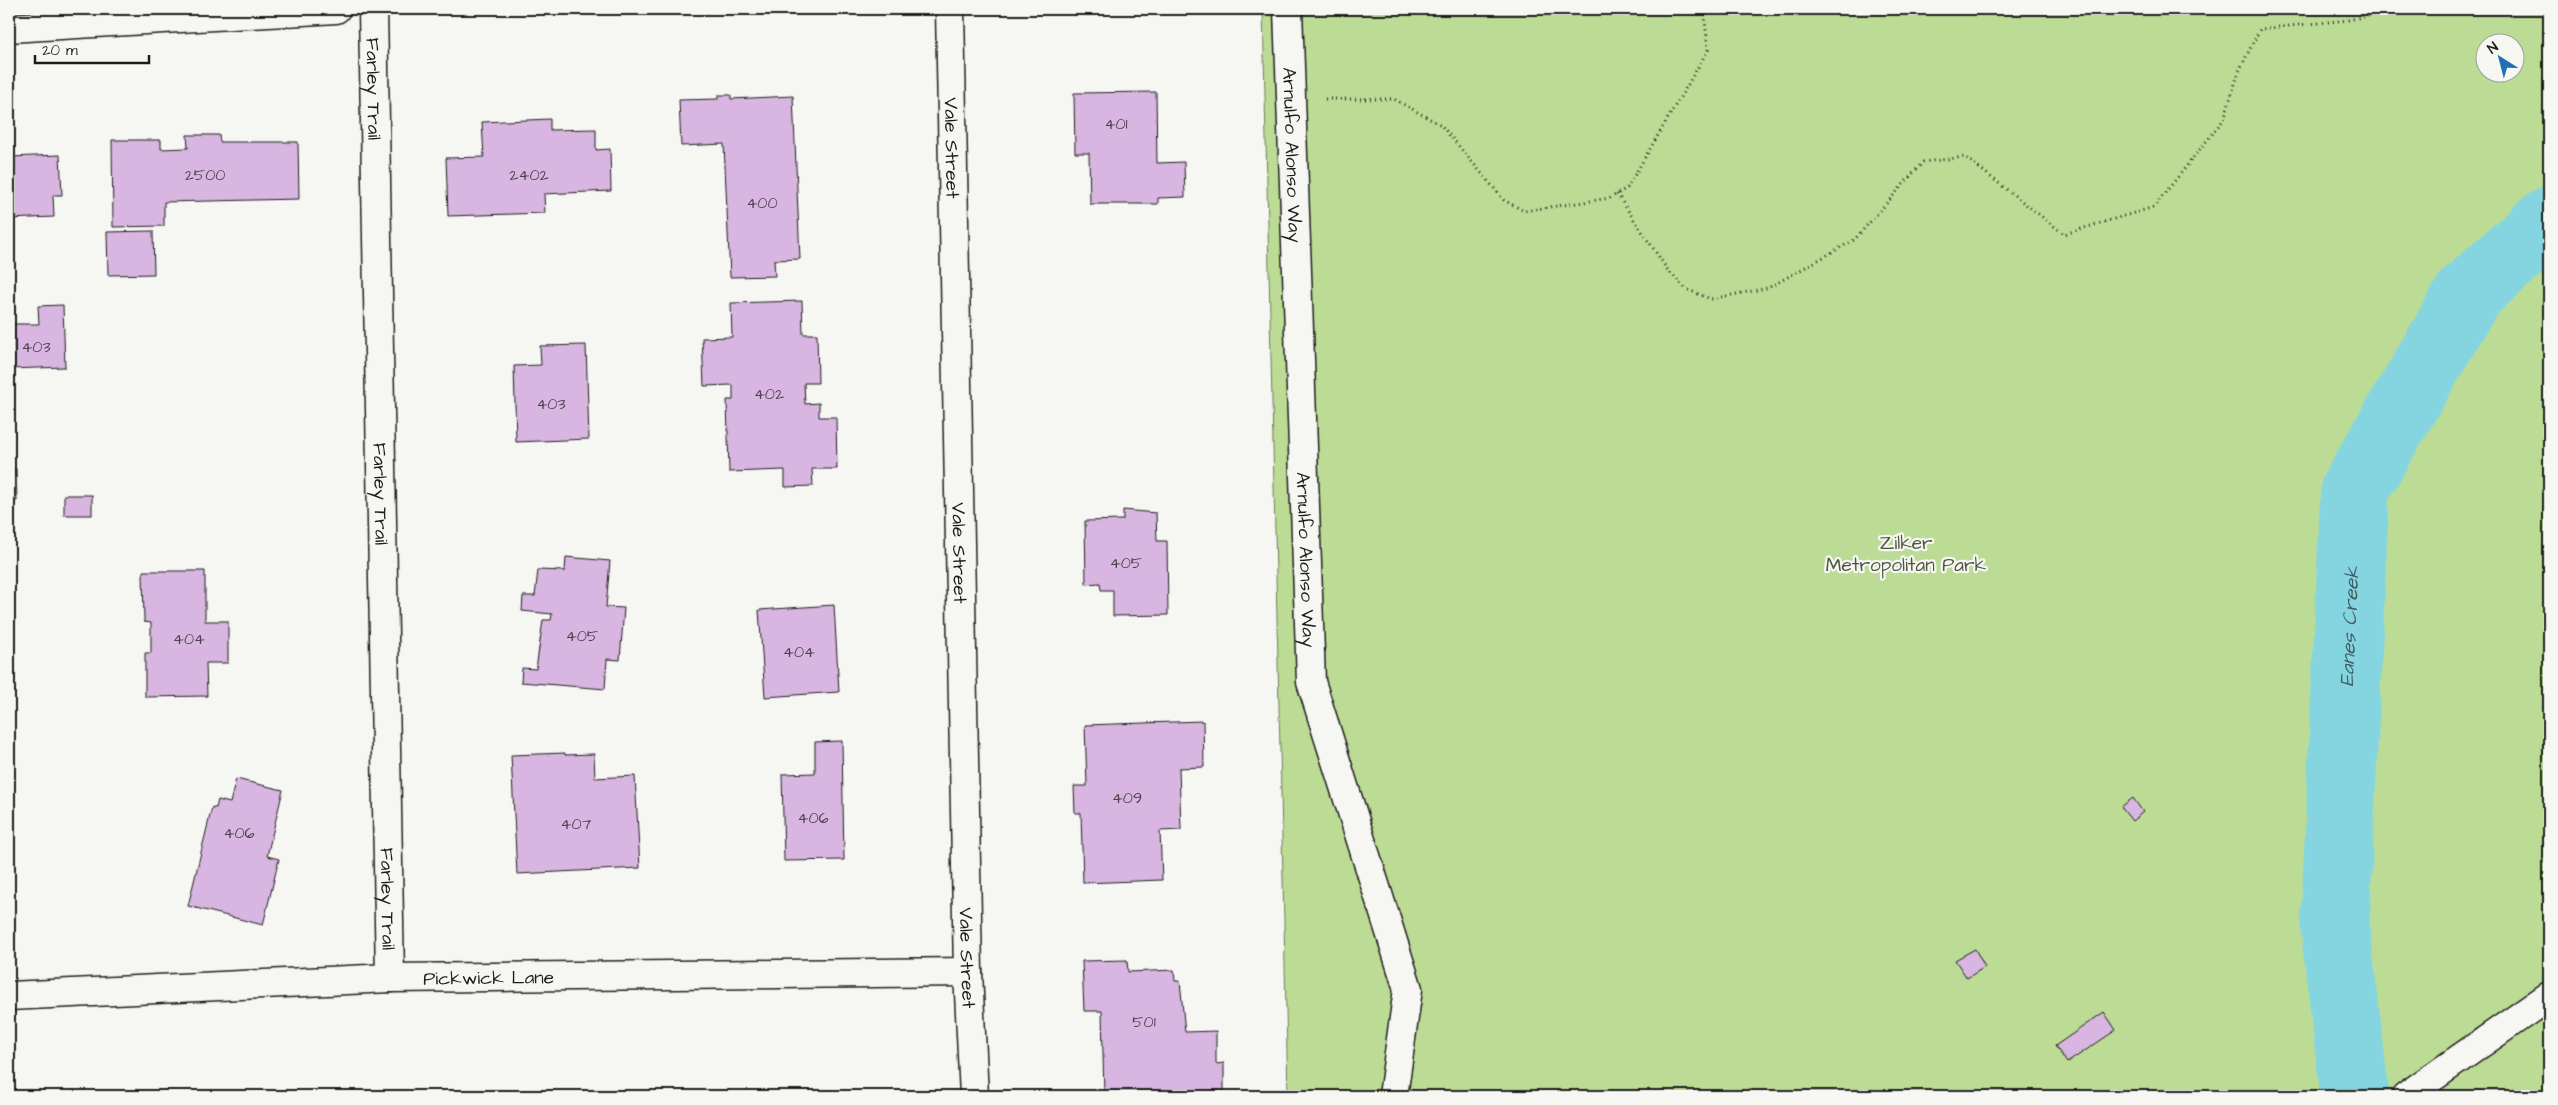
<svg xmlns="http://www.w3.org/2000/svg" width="2558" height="1105" font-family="'Architects Daughter',sans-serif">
	<rect width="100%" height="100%" fill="#f6f6f2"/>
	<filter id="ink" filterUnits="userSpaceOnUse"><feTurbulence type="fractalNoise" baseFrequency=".02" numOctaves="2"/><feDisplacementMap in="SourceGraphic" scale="10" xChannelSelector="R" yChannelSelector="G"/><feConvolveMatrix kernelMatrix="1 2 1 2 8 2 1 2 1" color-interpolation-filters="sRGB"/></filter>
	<g filter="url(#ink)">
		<path fill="#bcdc95" stroke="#6c7c58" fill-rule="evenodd" d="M1263,9H2549V1096H1288ZM2486,42H2516V72H2486Z"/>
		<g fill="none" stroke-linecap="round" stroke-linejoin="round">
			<path stroke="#85d5e0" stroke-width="69" id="s1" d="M2355,1096L2335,927L2355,489L2469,293L2549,221"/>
		</g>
		<g fill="#d8b6e1" stroke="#1c1c1c">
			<path d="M1156,92L1157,163L1184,162L1185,197L1158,198V204H1090L1089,153H1075L1074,93Z"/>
			<path d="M718,95H731V99L793,96L800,259L774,260L775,276L730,277L724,144L681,146L679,100L718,99Z"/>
			<path d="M550,119V130L596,129V150L610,149L611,191L544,194L545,213L448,216L446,158L484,157L482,122Z"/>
			<path d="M187,135H219L220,142H298L299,199L164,202V226L113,227L112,140H161V149L188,148Z"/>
			<path d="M60,155L62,195H53L54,217L9,219V157Z"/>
			<path d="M153,231L154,274L108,275L107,232Z"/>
			<path d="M802,301L803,334H817L818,383H804L805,404L819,403V417H836L837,469H812L813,486L785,487V470L729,472L727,400H733V385L704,386L702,338L732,337L731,303Z"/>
			<path d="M63,305L65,367L9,369V324H39L38,306Z"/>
			<path d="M586,345L589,439L516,442L514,366L541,365L540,346Z"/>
			<path d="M9,428H11L12,468L16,469L17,501H9Z"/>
			<rect x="64" y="495" width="28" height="20"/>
			<path d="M1123,510L1156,513L1157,541H1167L1168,615L1113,616V590H1101L1100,583L1086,584L1085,521L1123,520Z"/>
			<path d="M566,557L610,561L606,607L624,608L620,660L607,659L605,689L521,682L522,668L536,669L543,620H551L552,614L522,611L523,596H535L538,570L565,571Z"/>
			<path d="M143,571H205V621H228V663H206L207,696L145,697V653H151V623L144,622Z"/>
			<path d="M834,605L839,692L765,697L759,610Z"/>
			<path d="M1203,721L1204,767L1179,768L1181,830L1160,831L1162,880L1083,883L1081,813H1075L1074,786H1087L1085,725Z"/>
			<path d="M842,741L844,860L784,861L782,774L815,773V742Z"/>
			<path d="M565,753V755L594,754L595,778L635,776L640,868L517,874L511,755Z"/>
			<path d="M236,779L283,790L267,856L279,859L263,925L188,906L212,807L216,808L218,800L230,803Z"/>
			<path d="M2133,798L2143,812L2132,821L2121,807Z"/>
			<path d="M1975,949L1985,967L1967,978L1955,960Z"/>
			<path d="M1127,960L1128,972L1174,970L1175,981H1180L1185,1032L1216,1031V1064L1224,1063V1096H1104L1102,1011H1084L1082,961Z"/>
			<path d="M2104,1012L2116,1030L2067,1063L2055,1046Z"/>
		</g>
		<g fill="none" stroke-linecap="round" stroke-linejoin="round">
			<defs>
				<g id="street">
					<path id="s2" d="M373,9L390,978"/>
					<path id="s3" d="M950,9L968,972L974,1096"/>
					<path id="s4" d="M1288,9L1311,682L1408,989L1393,1096"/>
					<path d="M9,28L336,9"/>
					<path id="s5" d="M9,996L390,978L968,972"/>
				</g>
				<path id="secondary" d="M2406,1096L2549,996"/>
			</defs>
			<use href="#street" stroke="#1c1c1c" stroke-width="31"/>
			<use href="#secondary" stroke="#1c1c1c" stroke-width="31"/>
			<g stroke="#1c1c1c" stroke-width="3" stroke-dasharray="1 4" stroke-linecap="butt">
				<path d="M1325,99H1394L1441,125L1504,200L1524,211L1610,198L1627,188L1708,50L1704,9"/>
				<path d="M1617,194L1667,269L1686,289L1711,299L1768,288L1854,240L1923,162L1965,157L2064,234L2154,207L2224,119L2239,71L2260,29L2348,20L2401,9"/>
			</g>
			<use href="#street" stroke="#f6f6f2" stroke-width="28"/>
			<use href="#secondary" stroke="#f6f6f2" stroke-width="28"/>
		</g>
	</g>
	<g text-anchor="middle" stroke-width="4.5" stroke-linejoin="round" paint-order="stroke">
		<g font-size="16" fill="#4b424d">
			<text x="1116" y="129">401</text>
			<text x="205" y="180">2500</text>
			<text x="529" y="180">2402</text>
			<text x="762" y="208">400</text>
			<text x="36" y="352">403</text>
			<text x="769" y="399">402</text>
			<text x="551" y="409">403</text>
			<text x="1126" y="568">405</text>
			<text x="582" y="641">405</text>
			<text x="189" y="644">404</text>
			<text x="799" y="657">404</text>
			<text x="1127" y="803">409</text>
			<text x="813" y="823">406</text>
			<text x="576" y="829">407</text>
			<text x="239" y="838">406</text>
			<text x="1144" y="1027">501</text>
		</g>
		<g font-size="19" fill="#1c1c1c" stroke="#f6f6f2">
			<text dy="7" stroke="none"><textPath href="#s2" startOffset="80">Farley Trail</textPath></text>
			<text dy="7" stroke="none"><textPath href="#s3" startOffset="139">Vale Street</textPath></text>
			<text dy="7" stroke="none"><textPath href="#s4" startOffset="146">Arnulfo Alonso Way</textPath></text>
			<text dy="7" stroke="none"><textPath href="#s2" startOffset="485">Farley Trail</textPath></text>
			<text dy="7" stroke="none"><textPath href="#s3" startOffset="544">Vale Street</textPath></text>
			<text dy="7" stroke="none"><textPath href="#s4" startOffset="551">Arnulfo Alonso Way</textPath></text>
			<text dy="7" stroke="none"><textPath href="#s2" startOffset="890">Farley Trail</textPath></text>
			<text dy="7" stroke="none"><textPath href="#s3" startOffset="949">Vale Street</textPath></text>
			<text dy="7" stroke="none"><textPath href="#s5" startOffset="480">Pickwick Lane</textPath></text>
		</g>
		<g font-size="19" fill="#4c5640" stroke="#f6f6f2">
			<text x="1906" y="549">Zilker<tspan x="1906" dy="22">Metropolitan Park</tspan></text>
		</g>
		<g font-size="20" font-style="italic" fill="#415d61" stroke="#f6f6f2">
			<text dy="7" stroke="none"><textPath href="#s1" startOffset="471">Eanes Creek</textPath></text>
		</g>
	</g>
	<rect width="2558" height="1105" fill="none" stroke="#f6f6f2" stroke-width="30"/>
	<rect x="15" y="15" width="2528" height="1075" fill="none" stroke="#1c1c1c" stroke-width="2" filter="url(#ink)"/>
	<g transform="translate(2500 58) rotate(324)"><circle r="24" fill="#f6f6f2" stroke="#9f9f9c"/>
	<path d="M0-4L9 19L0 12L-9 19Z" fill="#1f6fb2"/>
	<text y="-8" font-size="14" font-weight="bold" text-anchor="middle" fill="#1c1c1c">N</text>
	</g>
	<path d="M35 55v8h114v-8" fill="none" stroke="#1c1c1c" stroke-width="2.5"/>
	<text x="42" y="55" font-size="15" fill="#1c1c1c" stroke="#f6f6f2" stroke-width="4" paint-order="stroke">20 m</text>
</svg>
